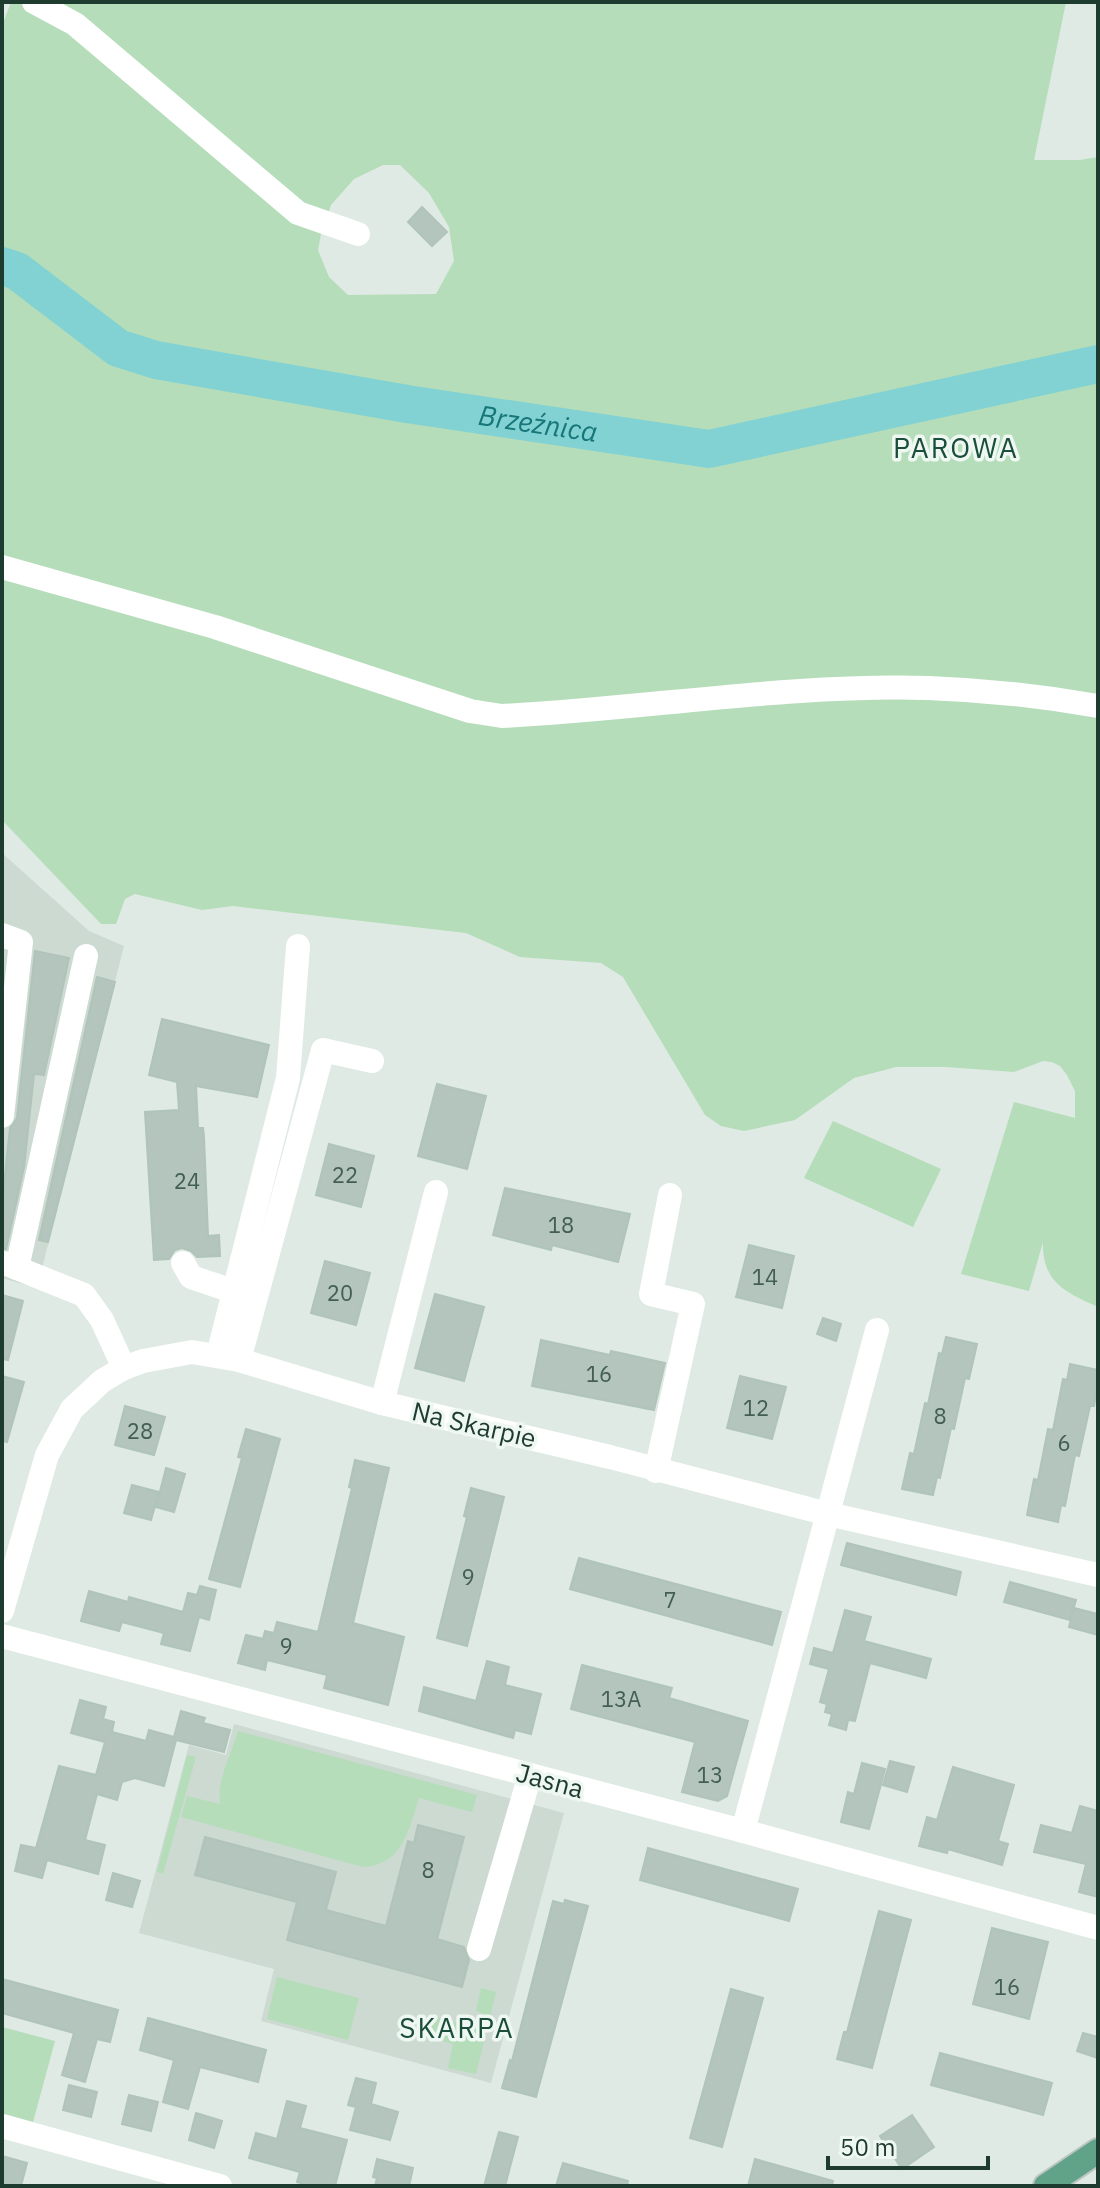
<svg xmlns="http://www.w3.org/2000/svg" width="1100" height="2188" font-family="'IBM Plex Sans',sans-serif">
	<rect width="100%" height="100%" fill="#deeae3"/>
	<g fill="#ccdad2">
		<path d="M2,853L89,931L124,946L37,1288L2,1278Z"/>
		<path d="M234,1724L564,1813L491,2083L261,2021L274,1969L139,1933L189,1745L226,1755Z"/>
	</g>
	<g fill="#b5ddba" fill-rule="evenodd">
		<path d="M11,2H1066L1034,160H1080L1098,157V698L1058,691L492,708L2,559V26ZM383,165H400L429,193L449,227L454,261L436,294L348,295L329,277L318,250L321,234L331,205L354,179Z"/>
		<path d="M2,572L478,717L921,694L1098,709V1307C1065,1292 1042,1282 1043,1242L1029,1291L961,1274L1014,1102L1075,1118V1091L1067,1075L1060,1066L1052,1062L1043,1061L1014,1072L946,1067H896L854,1078L795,1120L744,1131L721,1126L705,1115L623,977L601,963L520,957L466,933L233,906L202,910L135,894L125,899L116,924H101L2,820Z"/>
		<path d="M833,1121L941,1169L913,1227L804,1178Z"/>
		<path d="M238,1731L477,1795L472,1812L419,1798C409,1829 403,1865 363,1867L181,1817L187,1796L220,1804C217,1778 231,1756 238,1731Z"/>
		<path d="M187,1755L196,1757L163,1874L157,1872Z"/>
		<path d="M277,1977L359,1998L348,2040L267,2019Z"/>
		<path d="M481,1988L496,1992L476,2074L448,2068L453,2044L425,2036L430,2016L478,2028L482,2013L476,2011Z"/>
		<path d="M2,2027L55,2041L33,2122L2,2113Z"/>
	</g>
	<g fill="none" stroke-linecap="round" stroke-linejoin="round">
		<path stroke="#82d2d3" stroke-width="38" id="s1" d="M2,266L17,271L118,348L156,360L407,404L709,449L1098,364"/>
	</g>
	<g fill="#b3c5bc" stroke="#b0c4b9" stroke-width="2">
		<path d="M422,207L447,232L432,246L408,222Z"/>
		<path d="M35,951L69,958L44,1075L34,1074L24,1167L6,1249L2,1248V1204L10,1128L17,1118Z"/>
		<path d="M97,977L115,982L48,1242L39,1240Z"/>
		<path d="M162,1019L269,1045L257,1097L196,1086L198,1128H203L204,1137L208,1236L219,1235L220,1256L197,1257L191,1251L182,1248L175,1250L169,1259L154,1260L145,1112L179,1110L177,1082L149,1075Z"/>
		<path d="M437,1084L486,1096L467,1169L418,1156Z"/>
		<path d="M329,1144L374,1156L361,1207L316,1195Z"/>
		<path d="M505,1188L630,1214L618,1262L552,1245L551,1250L493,1235Z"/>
		<path d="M749,1245L794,1256L782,1308L736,1297Z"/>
		<path d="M325,1261L370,1273L356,1325L311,1313Z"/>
		<path d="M435,1294L484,1307L464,1381L415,1368Z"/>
		<path d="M2,1295L23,1301L8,1360L2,1359Z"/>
		<path d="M823,1318L841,1324L836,1341L817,1334Z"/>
		<path d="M946,1337L977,1344L969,1379L965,1378L954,1429L951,1428L940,1478L937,1477L933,1495L902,1489L910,1453L914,1454L925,1403L928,1404L939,1353L942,1354Z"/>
		<path d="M541,1340L610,1355L611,1351L665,1363L654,1410L532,1386Z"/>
		<path d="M1070,1364L1098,1370V1384L1094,1406H1090L1079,1456L1075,1455L1065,1506L1061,1505L1058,1522L1027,1515L1034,1479L1038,1480L1048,1429L1053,1430L1063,1379L1067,1380Z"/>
		<path d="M2,1376L24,1382L7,1442L2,1441Z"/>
		<path d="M740,1376L786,1387L772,1439L727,1428Z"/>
		<path d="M125,1406L165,1417L154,1455L115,1445Z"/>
		<path d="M246,1429L280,1439L240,1587L209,1579L242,1458L238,1457Z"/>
		<path d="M355,1460L389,1468L353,1623L404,1637L388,1705L324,1688L327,1675L267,1660L265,1670L238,1663L246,1635L263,1639L265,1631L274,1633L277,1622L318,1632L352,1488L349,1487Z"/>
		<path d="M166,1468L185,1474L174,1512L156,1507Z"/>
		<path d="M132,1485L159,1492L151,1520L124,1513Z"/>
		<path d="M471,1488L504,1497L467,1646L437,1638L467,1517L464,1516Z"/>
		<path d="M847,1543L961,1572L956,1595L841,1565Z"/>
		<path d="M579,1558L781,1612L772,1645L570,1589Z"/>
		<path d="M1010,1582L1076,1600L1070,1620L1004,1602Z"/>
		<path d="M200,1586L216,1590L209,1620L199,1617L190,1651L161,1644L164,1633L122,1622L119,1631L81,1621L89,1591L128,1602L129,1597L183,1612L188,1593L197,1595Z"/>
		<path d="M1074,1608L1098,1614V1635L1069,1627Z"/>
		<path d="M845,1610L871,1617L864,1641L931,1659L926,1678L870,1663L855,1721L848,1720L846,1730L829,1725L832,1714L825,1712L827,1704L820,1702L829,1669L810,1664L814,1648L833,1653Z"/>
		<path d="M487,1661L509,1667L505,1685L541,1694L531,1734L515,1730L513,1738L419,1711L424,1687L476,1701Z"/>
		<path d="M582,1665L672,1688L669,1698L748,1721L727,1796L718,1801L682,1792L695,1742L571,1709Z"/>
		<path d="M80,1700L106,1707L103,1719L114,1722L112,1732L146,1741L149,1730L174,1737L181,1711L205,1718L203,1723L230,1730L224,1752L176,1740L164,1786L135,1778L122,1782L117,1800L97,1794L85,1840L105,1845L98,1874L47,1860L42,1878L15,1871L21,1845L36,1848L59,1766L96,1775L105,1742L71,1733Z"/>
		<path d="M890,1761L914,1767L907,1792L883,1785Z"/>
		<path d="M862,1763L885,1769L869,1829L841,1822L848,1792L854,1794Z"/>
		<path d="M953,1767L1014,1785L998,1841L1008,1844L1002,1865L948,1849L947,1853L919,1846L927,1817L937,1820Z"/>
		<path d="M1080,1806L1098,1811V1897L1079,1892L1086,1864L1034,1852L1041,1825L1072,1833Z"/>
		<path d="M418,1825L464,1837L437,1939L464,1947L469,1960L462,1987L287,1940L297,1902L195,1875L205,1837L336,1872L326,1910L386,1926L408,1841L414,1843Z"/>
		<path d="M648,1848L798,1889L789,1921L640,1880Z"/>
		<path d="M113,1873L140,1881L132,1907L106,1900Z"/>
		<path d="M565,1900L588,1906L536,2097L502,2088L510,2060L512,2061L553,1901L564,1904Z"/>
		<path d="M879,1911L911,1920L872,2068L837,2059L844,2032H847Z"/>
		<path d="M992,1928L1048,1942L1029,2019L973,2004Z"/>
		<path d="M2,1979L118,2010L110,2042L97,2039L85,2082L62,2075L74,2033L2,2013Z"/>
		<path d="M731,1989L763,1998L722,2147L690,2138Z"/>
		<path d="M148,2018L266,2050L258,2082L200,2067L188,2109L163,2102L174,2060L140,2050Z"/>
		<path d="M1083,2033L1098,2037V2058L1077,2051Z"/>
		<path d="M940,2053L1052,2083L1043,2115L931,2085Z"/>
		<path d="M356,2078L376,2083L371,2104L398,2112L390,2140L350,2130L356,2107L348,2105Z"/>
		<path d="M69,2085L97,2092L91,2117L63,2110Z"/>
		<path d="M129,2095L158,2102L151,2131L122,2124Z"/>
		<path d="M287,2101L306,2106L300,2128L347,2140L335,2186H312L297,2182L300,2172L249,2158L256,2133L277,2139Z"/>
		<path d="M196,2113L222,2121L214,2148L189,2140Z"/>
		<path d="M912,2115L934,2147L902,2169L880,2136Z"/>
		<path d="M499,2132L518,2137L505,2186H484Z"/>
		<path d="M2,2156L27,2163L21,2186H2Z"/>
		<path d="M377,2159L413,2168L409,2186H375L377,2178L373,2177Z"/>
		<path d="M755,2159L833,2181L832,2186H748Z"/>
		<path d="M563,2163L628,2181L627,2186H556Z"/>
	</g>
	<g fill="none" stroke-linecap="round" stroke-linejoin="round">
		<defs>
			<path id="major" d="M1046,2186L1098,2151"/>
		</defs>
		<use href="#major" stroke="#bcc4c1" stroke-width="28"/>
		<g stroke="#fff" stroke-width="24">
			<path d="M34,2L75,24L298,213L358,234"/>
			<path d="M2,567L215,627L470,711L502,716C642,709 788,684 928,688C985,690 1042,696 1098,706"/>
			<path d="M2,935L21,942L2,1116"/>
			<path d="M4,1263L84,1295L102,1320L124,1368"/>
			<path d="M183,1263L191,1277L233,1291"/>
			<path d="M17,1268L86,956"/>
			<path d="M218,1355L288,1078L298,946"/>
			<path d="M239,1360L323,1050L372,1061"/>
			<path d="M382,1403L436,1192"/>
			<path d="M656,1471L693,1304L651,1294L670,1195"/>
			<path d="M2,1611L47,1455L72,1409L102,1381L124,1368L143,1361L192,1352L239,1360L382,1403L610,1457L828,1514L1098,1575"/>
			<path d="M2,1636L743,1831L1098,1928"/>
			<path d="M743,1831L877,1330"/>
			<path d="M479,1949L530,1775"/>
			<path d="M2,2126L220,2186"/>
		</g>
		<use href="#major" stroke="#60a388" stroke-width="24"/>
	</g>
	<g text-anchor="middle" stroke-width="7" stroke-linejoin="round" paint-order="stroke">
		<g font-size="22" fill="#435e52">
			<text x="345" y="1183">22</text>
			<text x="187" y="1189">24</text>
			<text x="561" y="1233">18</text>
			<text x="765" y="1285">14</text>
			<text x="340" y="1301">20</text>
			<text x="599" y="1382">16</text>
			<text x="756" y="1416">12</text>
			<text x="940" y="1424">8</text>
			<text x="140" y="1439">28</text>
			<text x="1064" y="1451">6</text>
			<text x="468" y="1585">9</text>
			<text x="670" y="1608">7</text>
			<text x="286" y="1654">9</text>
			<text x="621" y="1707">13A</text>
			<text x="710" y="1783">13</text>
			<text x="428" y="1878">8</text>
			<text x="1007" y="1995">16</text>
		</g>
		<g font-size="26" fill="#1e3b2f" stroke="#eef7f1">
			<text transform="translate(474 1425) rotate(13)" y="9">Na Skarpie</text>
			<text transform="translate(550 1781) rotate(15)" y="9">Jasna</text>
		</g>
		<g font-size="28" font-style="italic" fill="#167679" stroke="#eef7f1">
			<text dy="10" stroke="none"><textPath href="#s1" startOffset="570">Brzeźnica</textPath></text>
		</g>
		<g font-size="28" letter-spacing="2" fill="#1a4d3a" stroke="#eef7f1">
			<text x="956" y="458">PAROWA</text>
			<text x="457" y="2038">SKARPA</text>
		</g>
	</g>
	<rect width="1100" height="2188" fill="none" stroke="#1e3b2f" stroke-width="8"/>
	<path d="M828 2156v12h160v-12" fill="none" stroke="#1e3b2f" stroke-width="4"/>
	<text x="840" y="2156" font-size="24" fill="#1e3b2f" stroke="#eef7f1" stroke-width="6" paint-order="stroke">50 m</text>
</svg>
